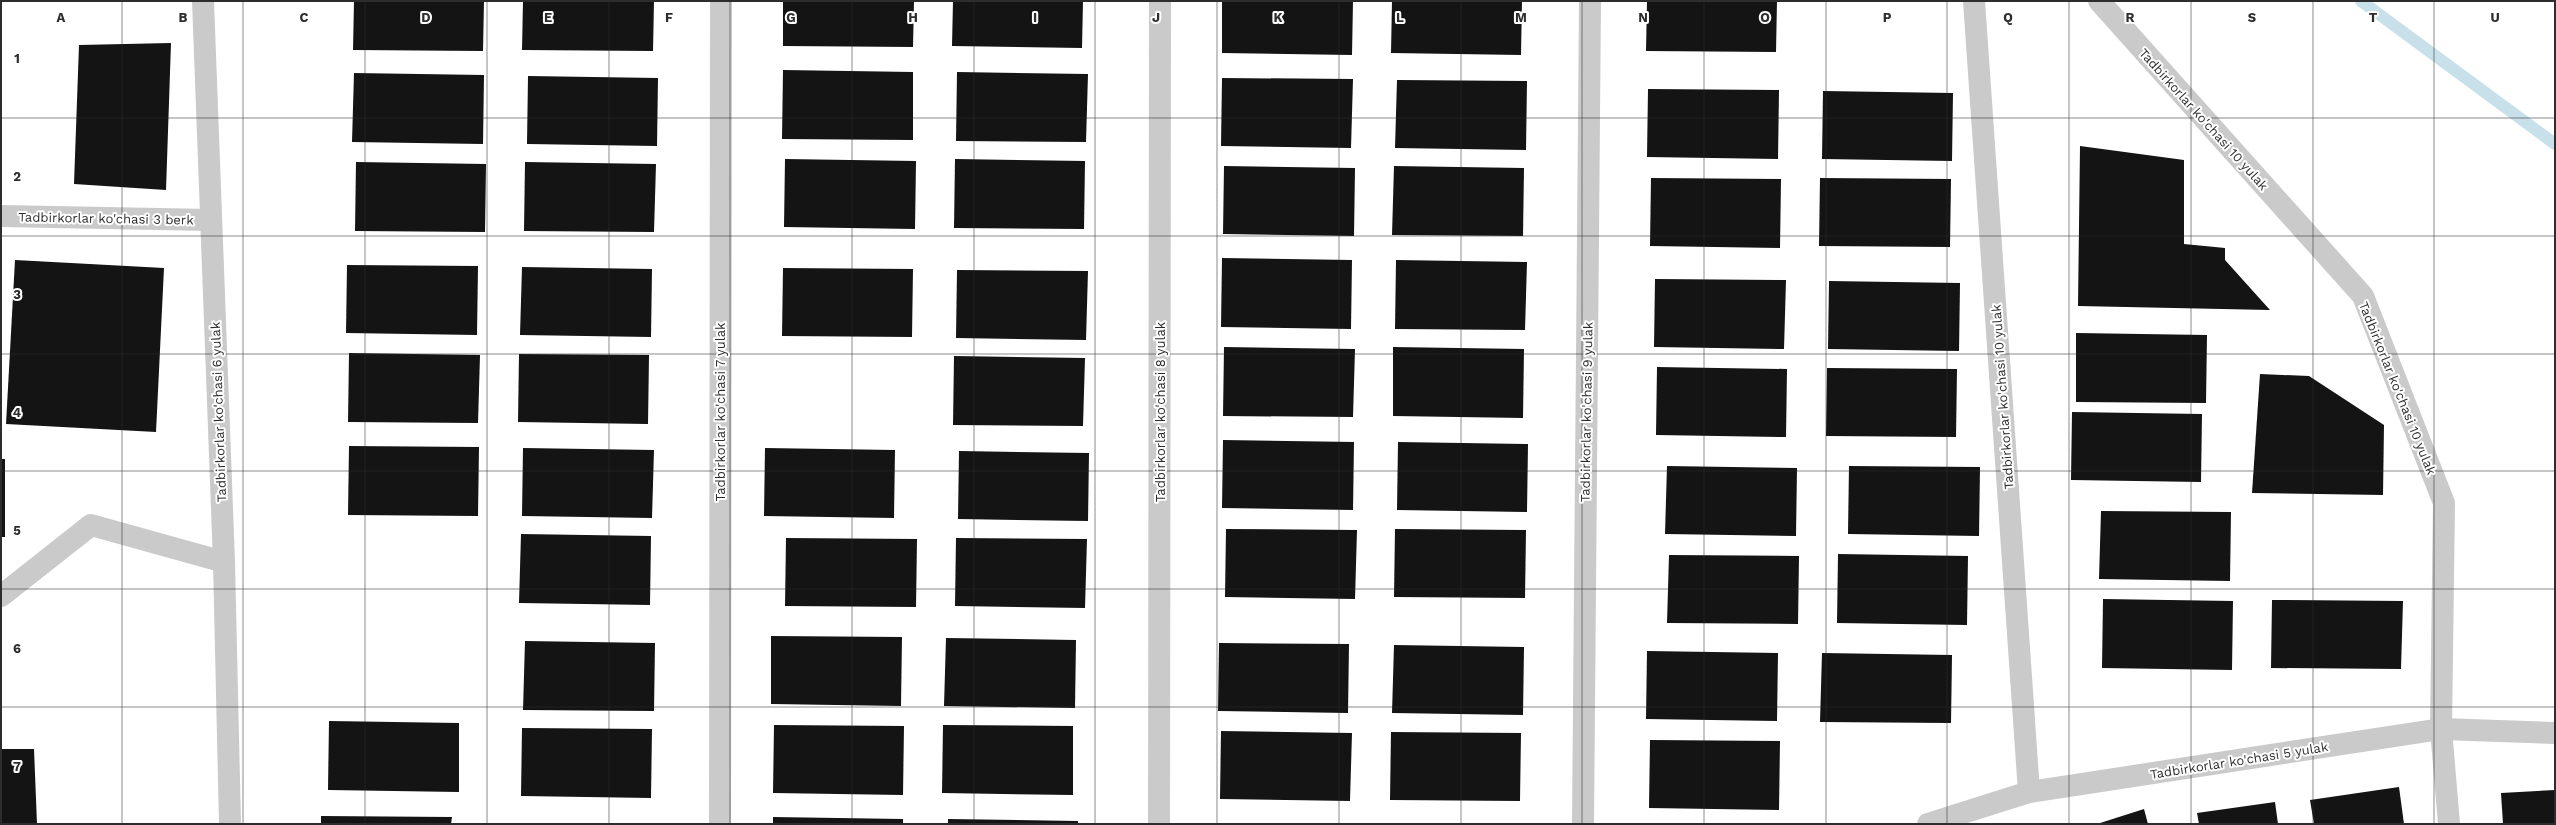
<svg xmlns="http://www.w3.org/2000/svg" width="2556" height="825" font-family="'Work Sans',sans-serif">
	<rect width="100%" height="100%" fill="#fff"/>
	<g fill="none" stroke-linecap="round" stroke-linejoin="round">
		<path stroke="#c7e0ea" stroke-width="12" d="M2361,1L2555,144"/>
	</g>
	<g fill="#141414">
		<path d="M354,1H484L483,51L353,50Z"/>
		<path d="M523,1H654L653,51L522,50Z"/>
		<path d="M783,1H914L913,47L783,46Z"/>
		<path d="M953,1H1083L1082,48L952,46Z"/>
		<path d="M1222,1H1353L1352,55L1222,53Z"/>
		<path d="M1392,1H1522L1521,55L1391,53Z"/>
		<path d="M1647,1H1777L1776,52L1646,51Z"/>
		<path d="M171,43L166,190L74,184L79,45Z"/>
		<path d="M783,70L913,72V140L782,139Z"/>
		<path d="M957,72L1088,74L1086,142L956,141Z"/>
		<path d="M354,73L484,75L483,144L352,142Z"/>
		<path d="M528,76L658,78L657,146L527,144Z"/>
		<path d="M1222,78L1353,79L1351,148L1221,146Z"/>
		<path d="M1397,80L1527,81L1526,150L1395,148Z"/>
		<path d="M1648,89L1779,90L1778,159L1647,157Z"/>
		<path d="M1823,91L1953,93L1952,161L1822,159Z"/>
		<path d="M2080,146L2184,160V244L2225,248V260L2270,310L2078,306Z"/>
		<path d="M785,159L916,161L915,229L784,227Z"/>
		<path d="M955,159L1085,161L1084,229L954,228Z"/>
		<path d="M356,162L486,164L485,232L355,231Z"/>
		<path d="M525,162L656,164L654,232L524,231Z"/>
		<path d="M1224,166L1355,168L1354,236L1223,234Z"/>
		<path d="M1394,166L1524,168L1523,236L1392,235Z"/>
		<path d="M1651,178L1781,179L1780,248L1650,246Z"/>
		<path d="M1820,178L1951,179L1950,247L1819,246Z"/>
		<path d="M1222,258L1352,260L1351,329L1221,327Z"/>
		<path d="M15,260L164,268L156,432L6,424Z"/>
		<path d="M1396,260L1527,262L1525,330L1395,329Z"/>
		<path d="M347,265L478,266L477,335L346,333Z"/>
		<path d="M522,267L652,269L651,337L520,335Z"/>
		<path d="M783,268L913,269L912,337L782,336Z"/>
		<path d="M957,270L1088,271L1086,340L956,338Z"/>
		<path d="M1655,279L1786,280L1784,349L1654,347Z"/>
		<path d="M1829,281L1960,283L1959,351L1828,349Z"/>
		<path d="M2076,333L2207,335L2206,403L2076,402Z"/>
		<path d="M1224,347L1355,349L1353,417L1223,416Z"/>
		<path d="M1393,347L1524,349L1523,418L1393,416Z"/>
		<path d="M349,353L480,355L478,423L348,422Z"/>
		<path d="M519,354L649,355L648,424L518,422Z"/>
		<path d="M954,356L1085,358L1083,426L953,425Z"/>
		<path d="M1657,367L1787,369L1786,437L1656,435Z"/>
		<path d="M1827,368L1957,369L1956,437L1826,436Z"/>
		<path d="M2260,374L2309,376L2384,425L2383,495L2252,493Z"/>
		<path d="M2072,412L2202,414L2201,482L2071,480Z"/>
		<path d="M1223,440L1354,442L1353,510L1222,508Z"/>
		<path d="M1398,442L1528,444L1527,512L1397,510Z"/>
		<path d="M349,446L479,447L478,516L348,515Z"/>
		<path d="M523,448L654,450L652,518L522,516Z"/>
		<path d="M765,448L895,450L894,518L764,516Z"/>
		<path d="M959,451L1089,453L1088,521L958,519Z"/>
		<rect x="1" y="459" width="4" height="78"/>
		<path d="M1667,466L1797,468L1796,536L1665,534Z"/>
		<path d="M1849,466L1980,467L1979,536L1848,534Z"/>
		<path d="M2101,511L2231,512L2230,581L2099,579Z"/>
		<path d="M1226,529L1357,530L1355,599L1225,597Z"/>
		<path d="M1395,529L1526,530L1525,598L1394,597Z"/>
		<path d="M521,534L651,536L650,605L519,603Z"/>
		<path d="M786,538L917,539L916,607L785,606Z"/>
		<path d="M956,538L1087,539L1085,608L955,606Z"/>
		<path d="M1838,554L1968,556L1967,625L1837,623Z"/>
		<path d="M1669,555L1799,556L1798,624L1667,623Z"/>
		<path d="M2103,599L2233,601L2232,670L2102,668Z"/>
		<path d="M2272,600L2403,601L2401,669L2271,668Z"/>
		<path d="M771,636L902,637L901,706L771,704Z"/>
		<path d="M946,638L1076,640L1075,708L944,706Z"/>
		<path d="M525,641L655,643L654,711L523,710Z"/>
		<path d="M1219,643L1349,644L1348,713L1218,711Z"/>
		<path d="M1394,645L1524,647L1523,715L1392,713Z"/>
		<path d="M1647,651L1778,653L1777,721L1646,719Z"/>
		<path d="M1822,653L1952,655L1951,723L1820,722Z"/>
		<path d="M329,721L459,723V792L328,790Z"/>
		<path d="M774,725L904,726L903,795L773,793Z"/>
		<path d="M943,725L1073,726V795L942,793Z"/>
		<path d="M522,728L652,729L651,798L521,796Z"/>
		<path d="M1221,731L1352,733L1350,801L1220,799Z"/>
		<path d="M1391,732L1521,733L1520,801L1390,800Z"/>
		<path d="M1650,740L1780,741L1779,810L1649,808Z"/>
		<path d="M1,749H34L37,824H1Z"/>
		<path d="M2399,787L2404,824H2314L2310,800Z"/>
		<path d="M2555,790V824H2503L2501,793Z"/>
		<path d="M2275,802L2278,824H2199L2197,813Z"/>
		<path d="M2144,809L2148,824H2097Z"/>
		<path d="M321,816L452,817L451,824H321Z"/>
		<path d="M773,817L903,819V824H773Z"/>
		<path d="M948,819L1078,821V824H948Z"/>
	</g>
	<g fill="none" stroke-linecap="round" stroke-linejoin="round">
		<g stroke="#cacaca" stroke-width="22">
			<path d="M203,1L224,562L230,824"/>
			<path d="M1974,1L2029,792"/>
			<path d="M2099,1L2363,296L2444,503L2441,729L2449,824"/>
			<path d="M1,216L211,220"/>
			<path d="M1,596L91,525L224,562"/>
			<path d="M720,824L721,1"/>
			<path d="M1159,824L1160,1"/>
			<path d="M1583,824L1590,1"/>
			<path d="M1928,824L2029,792L2441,729L2555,733"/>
		</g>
	</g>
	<path fill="none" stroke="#2d2d2d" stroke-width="1" stroke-opacity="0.55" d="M122,1V824M243,1V824M365,1V824M487,1V824M609,1V824M730,1V824M852,1V824M974,1V824M1095,1V824M1217,1V824M1339,1V824M1461,1V824M1582,1V824M1704,1V824M1826,1V824M1947,1V824M2069,1V824M2191,1V824M2313,1V824M2434,1V824M1,118H2555M1,236H2555M1,354H2555M1,471H2555M1,589H2555M1,707H2555"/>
	<g text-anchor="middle" stroke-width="4" stroke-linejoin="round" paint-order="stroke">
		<g font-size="13" fill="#2d2d2d" stroke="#fff">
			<text transform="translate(2204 119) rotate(48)" y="5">Tadbirkorlar ko'chasi 10 yulak</text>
			<text transform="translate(106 218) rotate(1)" y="5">Tadbirkorlar ko'chasi 3 berk</text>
			<text transform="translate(2398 388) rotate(68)" y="5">Tadbirkorlar ko'chasi 10 yulak</text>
			<text transform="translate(2002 397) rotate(-94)" y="5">Tadbirkorlar ko'chasi 10 yulak</text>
			<text transform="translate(218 412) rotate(-92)" y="5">Tadbirkorlar ko'chasi 6 yulak</text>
			<text transform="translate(720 412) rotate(-90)" y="5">Tadbirkorlar ko'chasi 7 yulak</text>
			<text transform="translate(1160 412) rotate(-90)" y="5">Tadbirkorlar ko'chasi 8 yulak</text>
			<text transform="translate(1586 412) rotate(-89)" y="5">Tadbirkorlar ko'chasi 9 yulak</text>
			<text transform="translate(2239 760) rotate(-9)" y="5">Tadbirkorlar ko'chasi 5 yulak</text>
		</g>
	</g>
	<g font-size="13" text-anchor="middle" font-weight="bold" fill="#2d2d2d" stroke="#fff" stroke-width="4" stroke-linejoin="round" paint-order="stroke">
		<text x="61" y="22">A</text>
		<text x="183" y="22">B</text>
		<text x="304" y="22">C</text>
		<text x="426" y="22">D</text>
		<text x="548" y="22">E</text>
		<text x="669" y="22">F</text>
		<text x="791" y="22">G</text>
		<text x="913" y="22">H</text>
		<text x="1035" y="22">I</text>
		<text x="1156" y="22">J</text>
		<text x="1278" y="22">K</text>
		<text x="1400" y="22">L</text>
		<text x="1521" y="22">M</text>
		<text x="1643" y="22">N</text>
		<text x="1765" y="22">O</text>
		<text x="1887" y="22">P</text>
		<text x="2008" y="22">Q</text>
		<text x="2130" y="22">R</text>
		<text x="2252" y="22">S</text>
		<text x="2373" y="22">T</text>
		<text x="2495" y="22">U</text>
		<text x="17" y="63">1</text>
		<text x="17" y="181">2</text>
		<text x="17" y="299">3</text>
		<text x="17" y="417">4</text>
		<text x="17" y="535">5</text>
		<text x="17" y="653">6</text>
		<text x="17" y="771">7</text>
	</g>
	<rect width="2556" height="825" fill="none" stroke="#2d2d2d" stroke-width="4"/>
</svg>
